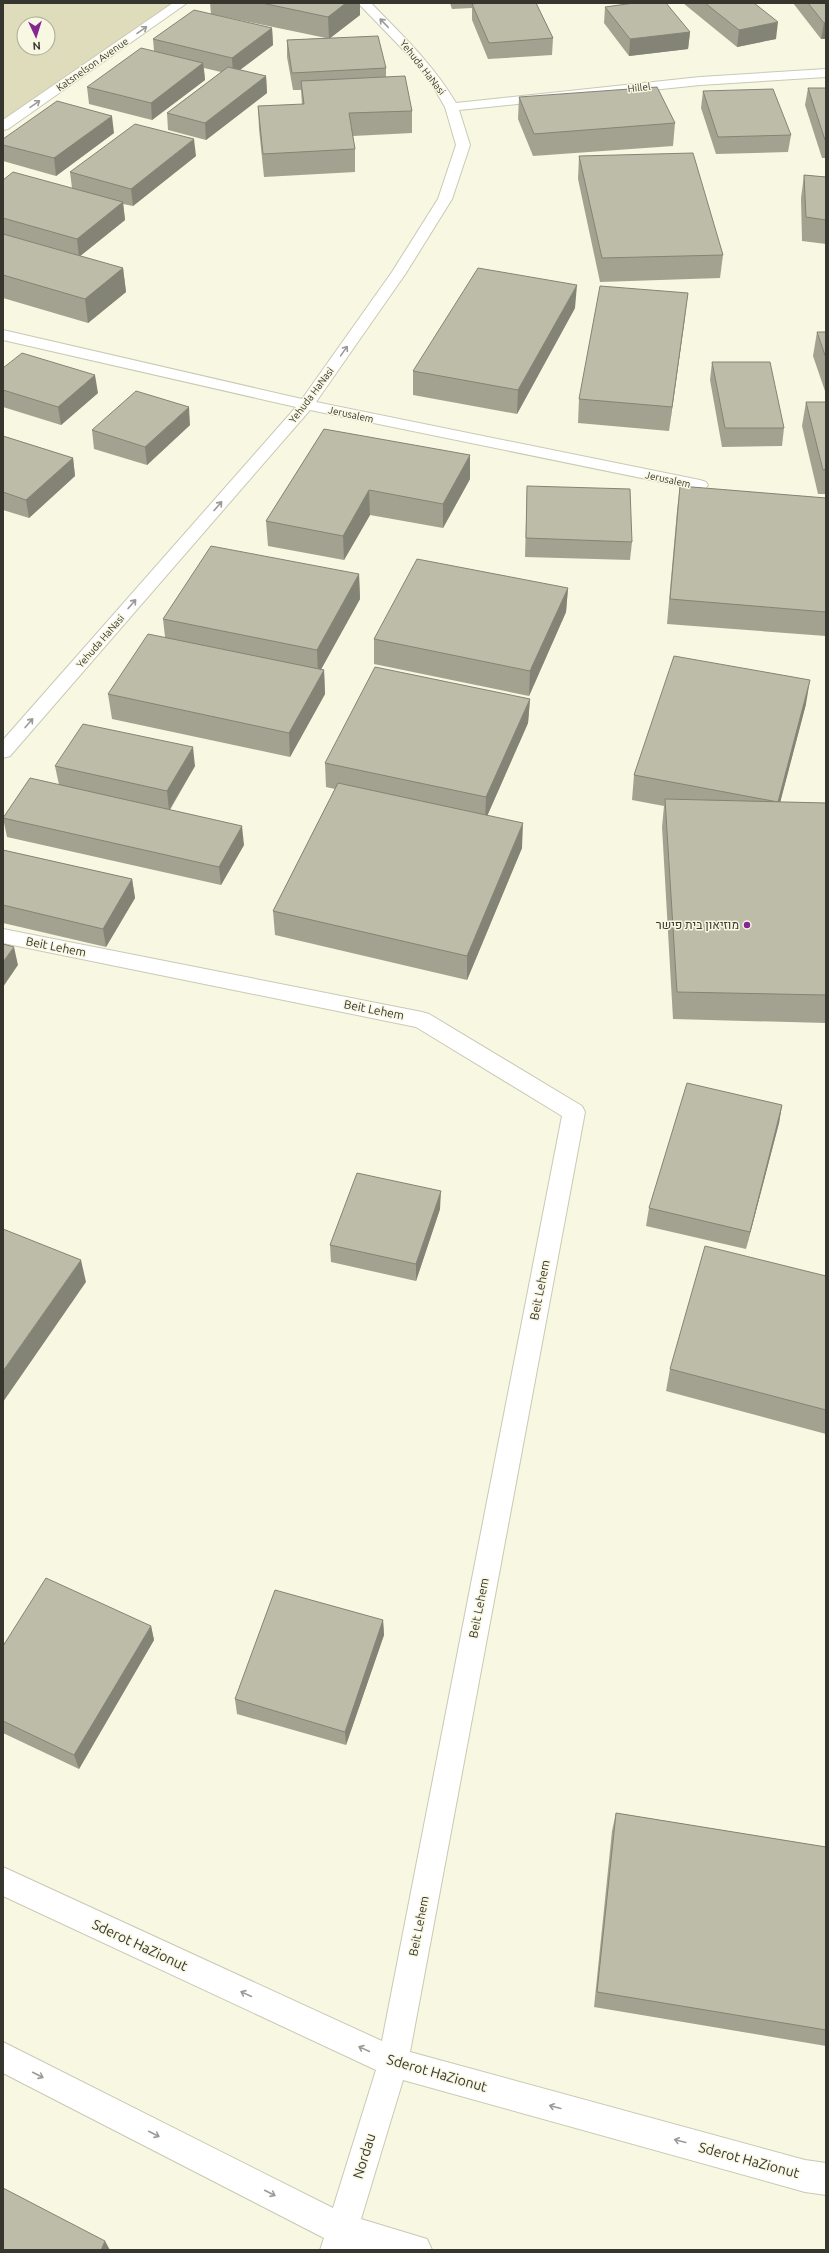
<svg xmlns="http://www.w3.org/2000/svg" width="829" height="2253" font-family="Ubuntu,Heebo,sans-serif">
	<rect width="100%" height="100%" fill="#f8f7e2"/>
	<path fill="#dedcbb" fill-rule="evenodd" d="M3,3H177L3,123ZM24,24H48V48H24Z"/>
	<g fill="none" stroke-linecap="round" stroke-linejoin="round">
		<defs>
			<g id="minor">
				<path d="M173,3H187L8,129L3,130V120Z"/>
				<path d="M358,3H371C402,35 433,64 456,103L700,77L826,69V77L700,85L459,110L470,145L452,199L406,273L316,402L700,480L706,482L708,485L706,488L700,490L310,410L10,756L3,758V740L296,407L3,340V330L302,399L392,272L438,199L456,145L445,107L431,83L414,61Z"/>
				<path d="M3,929L422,1012L429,1014L582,1106L585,1112L410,2052L805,2160L826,2163V2195L805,2192L403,2080L361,2219L427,2239L432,2250H320L324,2238L3,2073V2042L333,2208L376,2070L3,1896V1867L382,2041L562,1116L416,1027L3,943Z"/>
			</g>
		</defs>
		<use href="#minor" stroke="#c9c9b4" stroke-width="2"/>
		<use href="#minor" fill="#fff" fill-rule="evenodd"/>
	</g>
	<g fill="#a3a290">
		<path d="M210,3H360V15L330,38L386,68V77L412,111V133L353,136L355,149V172L264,177L259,129L258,106L302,105L301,90H293L287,57V40L326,38L211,14Z"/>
		<path d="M450,3H536L553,38L552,55L488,59L472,20V8L452,9Z"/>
		<path d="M683,3H754L776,39L737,47Z"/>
		<path d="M793,3H826V39H821Z"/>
		<path d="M605,7L690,32L688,49L629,56L604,23Z"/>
		<path d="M272,28L273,45L240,70L266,76L267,93L206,140L168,130L167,113L221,72L204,68L205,80L152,120L89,104L87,87L154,51L153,39Z"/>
		<path d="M808,88H826V158H822L805,105Z"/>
		<path d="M703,91L791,135L788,152L716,154L701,108Z"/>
		<path d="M519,97L675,123L673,146L533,156L518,119Z"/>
		<path d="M114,133L56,176L3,161V139Z"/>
		<path d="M196,156L133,206L123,204L125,220L80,256L123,268L126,292L88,323L3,298V180L72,188L70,172Z"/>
		<path d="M579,156L723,255L720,278L600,282L578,179Z"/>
		<path d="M804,175L826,177V244L802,241L801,198Z"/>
		<path d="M575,308L517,414L413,395V371Z"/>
		<path d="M685,317L669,431L578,423L579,399Z"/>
		<path d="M817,332H826V394L813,356Z"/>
		<path d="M712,362L784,428L782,446L722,447L710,380Z"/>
		<path d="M3,368L98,393L61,425L3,407Z"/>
		<path d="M806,402H826V494H818L802,426Z"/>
		<path d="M190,425L147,465L94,449L92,430Z"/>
		<path d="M324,429L470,479L443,528L370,515L344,560L268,546L266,521Z"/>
		<path d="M3,436L73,458L75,476L29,518L3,510Z"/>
		<path d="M527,486L632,542L630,560L525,557Z"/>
		<path d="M680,486L826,498V636L667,624L677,511Z"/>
		<path d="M359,574L360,599L321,669L324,670L325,694L290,757L112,719L108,694L165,637L163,619Z"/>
		<path d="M568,588L566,612L529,696L374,664V639Z"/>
		<path d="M530,699L528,723L487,816L522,848L467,980L275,935L273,911L335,789L326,787L325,763Z"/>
		<path d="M806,704L780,802L826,803V1023L673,1019L662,827L664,806L632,800L634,775Z"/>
		<path d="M55,766H195L170,810L244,845L221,885L7,837L3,818L59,785Z"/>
		<path d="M3,850L132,879L135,898L106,947L3,923Z"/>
		<path d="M782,1105L779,1123L746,1249L646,1226L649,1208Z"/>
		<path d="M440,1209L416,1281L331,1262L330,1245Z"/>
		<path d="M826,1276V1434L666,1391L670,1369Z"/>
		<path d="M383,1620L384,1635L346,1745L237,1714L235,1699Z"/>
		<path d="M151,1626L154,1640L79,1769L3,1733V1646Z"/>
		<path d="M616,1813L826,1847V2046L594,2007L612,1831Z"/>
	</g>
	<g fill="#848476">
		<path d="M346,3H360V15L329,39L328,17Z"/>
		<path d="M778,22L776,39L737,47L739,30Z"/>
		<path d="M826,22V39H821L824,23Z"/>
		<path d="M272,28L273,45L233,75L232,58Z"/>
		<path d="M690,32L688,49L629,56L630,39Z"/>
		<path d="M203,63L205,80L152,120L151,103Z"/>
		<path d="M266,76L267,93L206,140L205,123Z"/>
		<path d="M112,116L114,133L56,176L54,158Z"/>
		<path d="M194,139L196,156L133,206L131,189Z"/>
		<path d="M123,202L125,220L79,257L77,239Z"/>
		<path d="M123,268L126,292L88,323L85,299Z"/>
		<path d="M577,285L575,308L517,414L518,390Z"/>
		<path d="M688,293L685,317L669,431L672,407Z"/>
		<path d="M95,375L98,393L61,425L58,407Z"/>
		<path d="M189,407L190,425L147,465L145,447Z"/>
		<path d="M470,455V479L443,528V504Z"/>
		<path d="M73,458L75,476L29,518L26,500Z"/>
		<path d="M369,490L370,515L344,560L343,536Z"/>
		<path d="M359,574L360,599L318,675L317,650Z"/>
		<path d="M568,588L566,612L529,696L530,671Z"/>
		<path d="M324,670L325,694L290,757L289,733Z"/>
		<path d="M810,680L806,704L774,826L778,802Z"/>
		<path d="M530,699L528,723L485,821L486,797Z"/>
		<path d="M193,747L195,766L169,810L167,791Z"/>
		<path d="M523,823L522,848L467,980V956Z"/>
		<path d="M242,826L244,845L221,885L219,867Z"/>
		<path d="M132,879L135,898L106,947L103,929Z"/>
		<path d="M14,947L18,965L3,987V962Z"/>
		<path d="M782,1105L779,1123L746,1249L750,1232Z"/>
		<path d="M441,1191L440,1209L416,1281V1264Z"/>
		<path d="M81,1260L86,1282L3,1402V1371Z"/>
		<path d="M383,1620L384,1635L346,1745L345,1732Z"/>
		<path d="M151,1626L154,1640L79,1769L74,1755Z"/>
		<path d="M105,2241L110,2250H101Z"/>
	</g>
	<g fill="#bdbca8" stroke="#848476">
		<path d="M262,3H346L328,17Z"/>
		<path d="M481,3H536L553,38L489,43L472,4Z"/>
		<path d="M634,3H666L690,32L630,39L605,7Z"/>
		<path d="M705,3H754L778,22L739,30Z"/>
		<path d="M808,3H826V22L824,23Z"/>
		<path d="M194,10L272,28L232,58L153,39Z"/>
		<path d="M378,36L386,68L292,73L287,40Z"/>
		<path d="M141,48L203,63L151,103L87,87Z"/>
		<path d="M228,67L266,76L205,123L167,113Z"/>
		<path d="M405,76L412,111L349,113L355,149L263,154L258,106L304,104L301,81Z"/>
		<path d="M657,87L675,123L534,134L519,97Z"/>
		<path d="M808,88H826V140H825Z"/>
		<path d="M773,89L791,135L718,137L703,91Z"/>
		<path d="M57,101L112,116L54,158L3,145V139Z"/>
		<path d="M135,124L194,139L131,189L70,172Z"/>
		<path d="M693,153L723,255L602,258L579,156Z"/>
		<path d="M13,172L123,202L77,239L3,218V180Z"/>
		<path d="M804,175L826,177V220L806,217Z"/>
		<path d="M3,234L123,268L85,299L3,275Z"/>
		<path d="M478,268L577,285L518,390L413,371Z"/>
		<path d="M600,286L688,293L672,407L579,399Z"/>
		<path d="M817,332H826V358Z"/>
		<path d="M22,353L95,375L58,407L3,390V368Z"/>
		<path d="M712,362H770L784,428H725Z"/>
		<path d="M136,391L189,407L145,447L92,430Z"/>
		<path d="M806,402H826V469L823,470Z"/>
		<path d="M324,429L470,455L443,504L369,490L343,536L266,521Z"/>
		<path d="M3,436L73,458L26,500L3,492Z"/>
		<path d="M527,486L630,489L632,542L526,538Z"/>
		<path d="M680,486L826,498V612L670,599Z"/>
		<path d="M211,546L359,574L317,650L163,619Z"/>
		<path d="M417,559L568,588L530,671L374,639Z"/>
		<path d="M148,634L324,670L289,733L108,694Z"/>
		<path d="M674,656L810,680L778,802L634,775Z"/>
		<path d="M375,667L530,699L486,797L325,763Z"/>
		<path d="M83,724L193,747L167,791L55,766Z"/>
		<path d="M30,778L242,826L219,867L3,818Z"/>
		<path d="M338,783L523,823L467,956L273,911Z"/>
		<path d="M665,799L826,803V995L677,992Z"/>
		<path d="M3,850L132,879L103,929L3,905Z"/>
		<path d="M3,944L14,947L3,962Z"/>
		<path d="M687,1083L782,1105L750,1232L649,1208Z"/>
		<path d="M357,1173L441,1191L416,1264L330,1245Z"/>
		<path d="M3,1229L81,1260L3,1371Z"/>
		<path d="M705,1246L826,1276V1410L670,1369Z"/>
		<path d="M46,1578L151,1626L74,1755L3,1721V1646Z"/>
		<path d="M275,1590L383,1620L345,1732L235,1699Z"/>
		<path d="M616,1813L826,1847V2030L597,1992Z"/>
		<path d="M3,2188L105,2241L101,2250H3Z"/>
	</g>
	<defs><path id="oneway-shaft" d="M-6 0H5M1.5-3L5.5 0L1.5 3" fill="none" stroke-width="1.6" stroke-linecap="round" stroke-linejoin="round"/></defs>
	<g stroke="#9b9a96">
		<use href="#oneway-shaft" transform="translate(384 23) rotate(-134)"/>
		<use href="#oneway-shaft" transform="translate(142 30) rotate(-35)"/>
		<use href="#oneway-shaft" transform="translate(35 104) rotate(-35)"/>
		<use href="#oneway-shaft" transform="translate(344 351) rotate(-55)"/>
		<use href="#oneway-shaft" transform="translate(218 506) rotate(-49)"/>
		<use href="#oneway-shaft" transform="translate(132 604) rotate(-49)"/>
		<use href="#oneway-shaft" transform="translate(29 723) rotate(-49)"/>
		<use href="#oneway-shaft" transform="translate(246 1994) rotate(-155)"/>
		<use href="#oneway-shaft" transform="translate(364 2049) rotate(-155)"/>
		<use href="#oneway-shaft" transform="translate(38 2075) rotate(27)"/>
		<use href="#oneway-shaft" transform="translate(555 2107) rotate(-165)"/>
		<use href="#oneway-shaft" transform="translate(154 2134) rotate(27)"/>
		<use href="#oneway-shaft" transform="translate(680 2141) rotate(-165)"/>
		<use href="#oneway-shaft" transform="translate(270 2193) rotate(27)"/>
	</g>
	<circle fill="#842792" stroke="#f8f7e2" stroke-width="1.5" cx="747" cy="925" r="4"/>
	<g text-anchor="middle" stroke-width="3" stroke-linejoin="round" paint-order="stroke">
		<g font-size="10" fill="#37362e" stroke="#f8f7e2">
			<text transform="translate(92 64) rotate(-35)" y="4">Katsnelson Avenue</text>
			<text transform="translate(423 67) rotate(52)" y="4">Yehuda HaNasi</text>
			<text transform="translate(639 87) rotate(-6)" y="4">Hillel</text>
			<text transform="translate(311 395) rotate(-53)" y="4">Yehuda HaNasi</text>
			<text transform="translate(351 414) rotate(12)" y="4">Jerusalem</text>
			<text transform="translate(668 479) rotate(12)" y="4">Jerusalem</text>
			<text transform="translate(100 641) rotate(-49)" y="4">Yehuda HaNasi</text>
		</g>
		<g font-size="12" fill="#37362e" stroke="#f8f7e2" text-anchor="end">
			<text x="739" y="929">מוזיאון בית פישר</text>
		</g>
		<g font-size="12" fill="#37362e" stroke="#f8f7e2">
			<text transform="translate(56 947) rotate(11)" y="4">Beit Lehem</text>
			<text transform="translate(374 1010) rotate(11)" y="4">Beit Lehem</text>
			<text transform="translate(540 1290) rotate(-79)" y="4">Beit Lehem</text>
			<text transform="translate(479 1608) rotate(-79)" y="4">Beit Lehem</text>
			<text transform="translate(419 1926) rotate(-79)" y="4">Beit Lehem</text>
		</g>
		<g font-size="14" fill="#37362e" stroke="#f8f7e2">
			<text transform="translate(140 1945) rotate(25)" y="5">Sderot HaZionut</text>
			<text transform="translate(437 2073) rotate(16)" y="5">Sderot HaZionut</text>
			<text transform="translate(364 2156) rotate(-73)" y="5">Nordau</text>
			<text transform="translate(749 2160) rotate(15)" y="5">Sderot HaZionut</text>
		</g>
	</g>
	<rect width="829" height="2253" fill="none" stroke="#37362e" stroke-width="8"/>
	<g transform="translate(36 36) rotate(176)"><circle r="19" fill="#f8f7e2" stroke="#abaa9a"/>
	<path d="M0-3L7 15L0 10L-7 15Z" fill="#842792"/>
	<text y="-6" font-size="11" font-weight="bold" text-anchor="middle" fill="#37362e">N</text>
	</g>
</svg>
